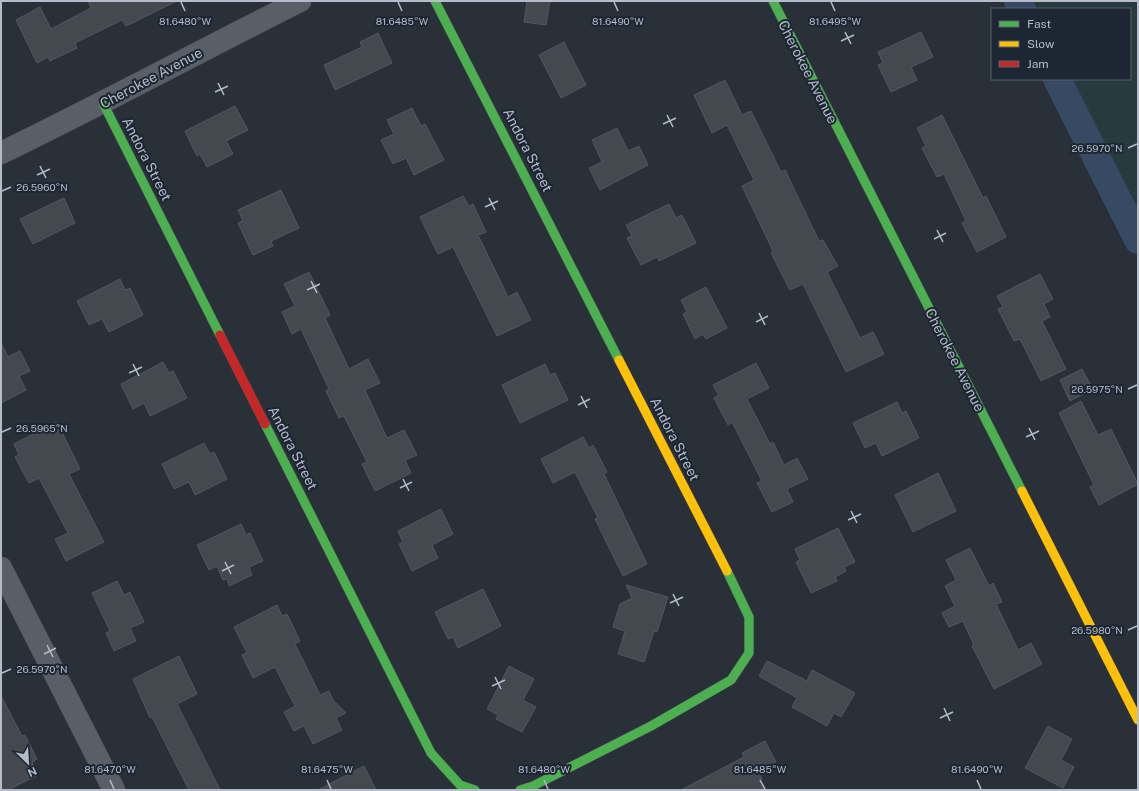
<svg xmlns="http://www.w3.org/2000/svg" width="1139" height="791" font-family="'Public Sans',sans-serif">
	<rect width="100%" height="100%" fill="#2a3038"/>
	<path fill="#273a3e" d="M1008,1H1138V258L1048,79H1130V9H1012Z"/>
	<g fill="none" stroke-linecap="round" stroke-linejoin="round">
		<g stroke="#384963" stroke-width="28">
			<path d="M1018,1L1022,9"/>
			<path d="M1057,79L1138,240"/>
		</g>
	</g>
	<g fill="#444950" stroke="#52575f">
		<path d="M88,1H177L126,26L122,20L75,43L77,48L50,61L48,57L37,63L16,20L40,7L51,29L91,8Z"/>
		<path d="M527,1H550L546,25L524,22Z"/>
		<path d="M921,32L933,57L911,67L917,80L891,92L878,65L883,63L878,52Z"/>
		<path d="M378,33L392,63L335,90L324,65L362,47L360,42Z"/>
		<path d="M564,42L586,85L561,98L539,55Z"/>
		<path d="M725,80L742,115L751,111L781,172L785,170L819,241L823,240L838,266L827,272L860,338L873,332L884,354L846,372L803,284L790,290L771,253L773,251L742,186L754,180L727,125L712,133L694,95Z"/>
		<path d="M235,106L248,130L226,141L233,154L207,167L200,154L197,156L185,131Z"/>
		<path d="M412,108L421,126L425,124L444,160L414,175L406,158L393,164L381,140L394,134L387,120Z"/>
		<path d="M942,115L983,198L986,196L1006,237L977,252L962,223L966,221L944,174L937,177L922,148L926,146L917,128Z"/>
		<path d="M617,128L628,151L639,146L648,165L600,190L589,168L602,162L592,140Z"/>
		<path d="M281,190L299,228L271,241L273,246L253,255L238,223L243,221L238,210Z"/>
		<path d="M463,196L469,206L473,204L486,232L478,235L508,297L517,292L531,320L497,336L453,247L438,254L420,217Z"/>
		<path d="M64,198L75,223L33,244L20,219Z"/>
		<path d="M669,204L676,218L682,215L696,243L659,261L657,257L641,265L627,238L632,236L626,225Z"/>
		<path d="M309,272L330,315L325,318L349,369L368,359L380,383L365,390L387,438L404,430L417,455L405,460L411,473L375,491L362,464L367,462L344,416L339,418L326,391L329,389L301,329L292,334L282,312L295,306L284,284Z"/>
		<path d="M1040,274L1053,299L1044,304L1050,317L1042,321L1066,369L1041,381L1020,339L1014,341L998,309L1003,307L997,296Z"/>
		<path d="M120,279L125,290L130,288L143,315L109,332L102,319L89,325L77,301Z"/>
		<path d="M706,287L727,328L706,339L703,334L695,339L683,314L687,312L681,300Z"/>
		<path d="M1,343L8,357L20,351L30,371L19,376L26,390L1,403Z"/>
		<path d="M163,362L169,373L173,371L187,398L150,416L144,403L133,409L121,384Z"/>
		<path d="M756,363L769,388L747,399L770,444L773,442L784,465L797,458L808,479L787,489L793,502L772,512L757,483L762,481L732,422L728,425L714,398L719,395L713,385Z"/>
		<path d="M545,364L550,375L555,373L568,400L520,423L502,385Z"/>
		<path d="M1082,369L1093,389L1070,401L1060,380Z"/>
		<path d="M1081,401L1098,435L1111,429L1138,484L1099,505L1090,487L1094,485L1059,413Z"/>
		<path d="M897,402L902,413L906,411L919,438L882,456L876,443L865,448L853,423Z"/>
		<path d="M57,422L80,469L69,474L104,542L66,561L55,539L68,533L39,478L29,483L15,457L19,455L14,444Z"/>
		<path d="M583,437L589,448L593,445L607,472L604,474L647,564L623,576L595,519L598,518L575,472L553,483L541,459Z"/>
		<path d="M204,443L210,454L214,452L227,479L195,495L189,482L174,489L162,464Z"/>
		<path d="M938,473L956,511L913,532L895,495Z"/>
		<path d="M441,509L453,534L432,545L438,558L412,571L399,544L403,542L398,531Z"/>
		<path d="M241,524L246,535L250,533L263,561L249,567L252,575L229,586L227,579L223,580L217,566L209,570L197,545Z"/>
		<path d="M838,528L855,562L844,567L846,571L835,577L837,581L811,593L796,562L800,560L795,549Z"/>
		<path d="M970,548L989,586L993,583L1002,602L996,604L1018,650L1031,643L1042,664L994,689L972,646L974,645L963,621L949,627L942,613L955,606L945,586L956,580L946,560Z"/>
		<path d="M117,581L124,595L130,592L144,622L130,628L136,641L114,651L106,633L110,631L92,593Z"/>
		<path d="M626,585L668,597L657,632L654,631L644,662L618,654L625,631L613,627L620,604L632,598Z"/>
		<path d="M483,589L501,626L458,648L453,637L448,639L435,612Z"/>
		<path d="M277,605L282,616L287,614L300,641L295,644L320,695L329,691L333,700L346,713L336,718L342,730L313,744L304,726L294,731L284,712L295,706L275,667L253,678L242,655L247,653L234,627Z"/>
		<path d="M179,656L197,694L177,704L220,790H189L152,717L150,718L133,679Z"/>
		<path d="M767,661L807,681L812,670L855,693L841,717L834,713L827,726L792,707L797,698L759,676Z"/>
		<path d="M509,666L534,679L523,700L536,707L522,732L496,719L498,715L487,709Z"/>
		<path d="M1,696L22,736L25,735L37,759L32,762L38,775L8,790H1Z"/>
		<path d="M1048,726L1072,739L1061,760L1074,767L1063,788L1025,768Z"/>
		<path d="M765,741L776,762L758,772L762,779L760,780L765,790H681L744,757L742,753Z"/>
		<path d="M364,766L376,790H318Z"/>
	</g>
	<g fill="none" stroke-linecap="round" stroke-linejoin="round">
		<defs>
			<g id="street">
				<path d="M1,153C102,104 200,51 300,1"/>
				<path d="M1,568L114,790"/>
			</g>
			<g id="fast">
				<path d="M435,1L619,360"/>
				<path d="M773,1L1022,491"/>
				<path d="M103,103L220,335"/>
				<path d="M265,424L431,753L460,785L475,790"/>
				<path d="M520,790L533,786L651,726L731,680L749,653V617L727,571"/>
			</g>
			<g id="slow">
				<path d="M619,360L727,571"/>
				<path d="M1022,491L1138,720"/>
			</g>
			<path id="jam" d="M220,335L265,424"/>
		</defs>
		<use href="#street" stroke="#484c53" stroke-width="23"/>
		<use href="#fast" stroke="#484c53" stroke-width="10"/>
		<use href="#slow" stroke="#484c53" stroke-width="10"/>
		<use href="#jam" stroke="#484c53" stroke-width="10"/>
		<use href="#street" stroke="#5a5e66" stroke-width="22"/>
		<use href="#fast" stroke="#4caf50" stroke-width="9"/>
		<use href="#slow" stroke="#ffc107" stroke-width="9"/>
		<use href="#jam" stroke="#c62828" stroke-width="9"/>
	</g>
	<path fill="none" stroke="#b4bcc9" stroke-width="1.5" d="M181,2L185,11M398,2L402,11M614,2L618,11M831,2L835,11M845,32L851,44M841,41L854,35M218,83L224,95M215,92L228,86M667,115L673,127M663,124L676,118M1128,148L1137,144M40,166L46,178M37,175L50,169M2,191L11,187M489,198L495,210M485,207L498,201M937,230L943,242M934,239L946,233M311,281L317,293M307,290L320,284M759,313L765,325M756,322L768,316M133,364L139,376M129,373L142,367M1128,389L1137,385M581,396L587,408M578,405L590,399M1029,428L1035,440M2,432L11,428M1026,437L1039,431M403,479L409,491M400,488L412,482M851,511L857,523M848,520L861,514M225,562L231,574M222,571L234,565M673,594L679,606M670,603L683,597M1128,630L1137,626M47,645L53,657M44,654L56,648M2,673L11,669M495,677L501,689M492,686L505,680M944,708L950,721M940,718L953,712M110,780L114,789M327,780L331,789M544,780L548,789M760,780L765,789M977,780L981,789"/>
	<g text-anchor="middle" stroke-width="4" stroke-linejoin="round" paint-order="stroke">
		<g font-size="14" fill="#b4bcc9" stroke="#1d2633">
			<text transform="translate(808 72) rotate(63)" y="5">Cherokee Avenue</text>
			<text transform="translate(151 78) rotate(-28)" y="5">Cherokee Avenue</text>
			<text transform="translate(528 150) rotate(63)" y="5">Andora Street</text>
			<text transform="translate(147 159) rotate(63)" y="5">Andora Street</text>
			<text transform="translate(955 360) rotate(63)" y="5">Cherokee Avenue</text>
			<text transform="translate(675 439) rotate(63)" y="5">Andora Street</text>
			<text transform="translate(293 448) rotate(63)" y="5">Andora Street</text>
		</g>
	</g>
	<g font-size="10" text-anchor="middle" fill="#b4bcc9" stroke="#1d2633" stroke-width="4" stroke-linejoin="round" paint-order="stroke">
		<text x="185" y="25">81.6480°W</text>
		<text x="402" y="25">81.6485°W</text>
		<text x="618" y="25">81.6490°W</text>
		<text x="835" y="25">81.6495°W</text>
		<text x="1097" y="152">26.5970°N</text>
		<text x="42" y="191">26.5960°N</text>
		<text x="1097" y="393">26.5975°N</text>
		<text x="42" y="432">26.5965°N</text>
		<text x="1097" y="634">26.5980°N</text>
		<text x="42" y="673">26.5970°N</text>
		<text x="110" y="773">81.6470°W</text>
		<text x="327" y="773">81.6475°W</text>
		<text x="544" y="773">81.6480°W</text>
		<text x="760" y="773">81.6485°W</text>
		<text x="977" y="773">81.6490°W</text>
	</g>
	<rect width="1139" height="791" fill="none" stroke="#b4bcc9" stroke-width="4"/>
	<rect x="991" y="8" width="140" height="72" fill="#1d2633" stroke="#59626f"/>
	<rect x="999" y="21" width="20" height="6" fill="#4caf50" stroke="#59626f"/>
	<text x="1027" y="28" font-size="12" fill="#b4bcc9">Fast</text>
	<rect x="999" y="41" width="20" height="6" fill="#ffc107" stroke="#59626f"/>
	<text x="1027" y="48" font-size="12" fill="#b4bcc9">Slow</text>
	<rect x="999" y="61" width="20" height="6" fill="#c62828" stroke="#59626f"/>
	<text x="1027" y="68" font-size="12" fill="#b4bcc9">Jam</text>
	<g transform="translate(28 763) rotate(155)" stroke="#1d2633" stroke-width="3" paint-order="stroke">
	<path d="M0-3L7 15L0 10L-7 15Z" fill="#b4bcc9"/>
	<text y="-6" font-size="11" font-weight="bold" text-anchor="middle" fill="#b4bcc9">N</text>
	</g>
</svg>
